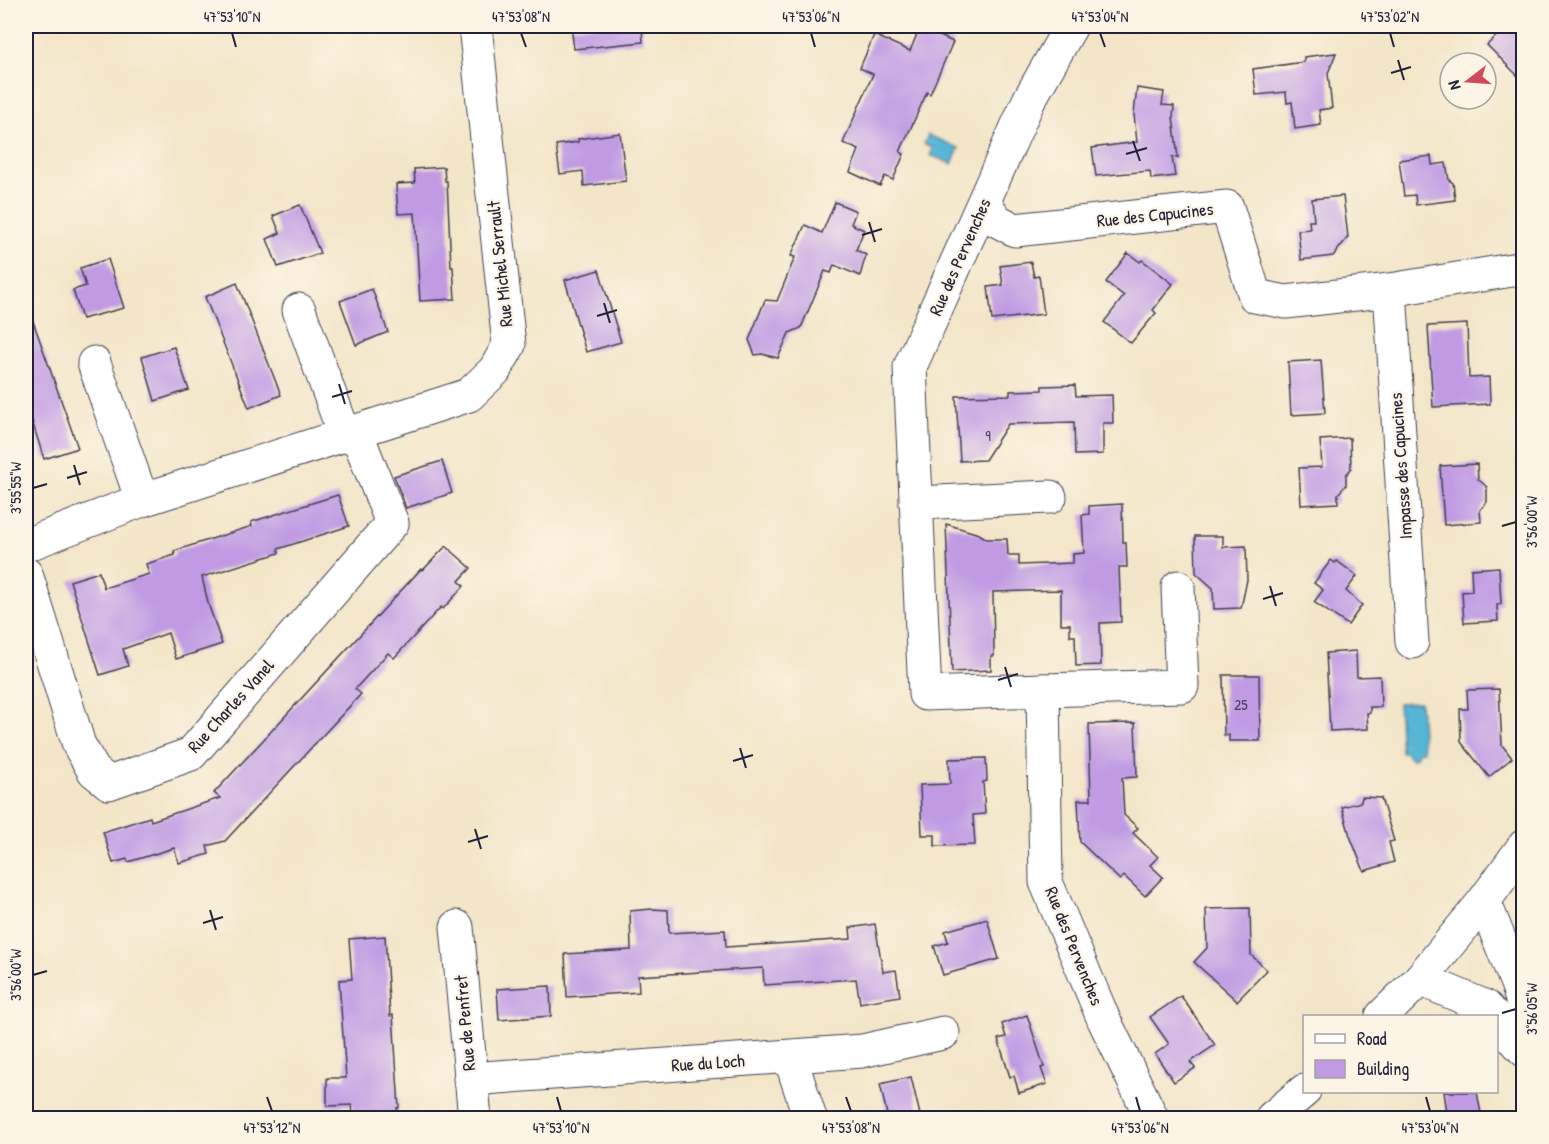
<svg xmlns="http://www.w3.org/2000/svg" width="1549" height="1144" font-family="'Patrick Hand',sans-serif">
	<rect width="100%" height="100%" fill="#fcf5e5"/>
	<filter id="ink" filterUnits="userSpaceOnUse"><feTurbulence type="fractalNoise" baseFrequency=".0167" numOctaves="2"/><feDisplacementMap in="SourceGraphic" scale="12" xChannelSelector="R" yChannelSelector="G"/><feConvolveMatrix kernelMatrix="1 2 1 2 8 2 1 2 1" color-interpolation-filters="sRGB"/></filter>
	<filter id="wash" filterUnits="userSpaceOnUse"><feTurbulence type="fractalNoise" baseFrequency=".008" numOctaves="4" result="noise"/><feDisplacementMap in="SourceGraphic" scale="24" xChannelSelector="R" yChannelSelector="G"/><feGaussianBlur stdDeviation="1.35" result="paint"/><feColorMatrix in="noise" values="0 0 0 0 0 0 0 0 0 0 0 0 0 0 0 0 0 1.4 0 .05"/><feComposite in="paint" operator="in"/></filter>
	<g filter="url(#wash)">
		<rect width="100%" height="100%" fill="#f3e5c8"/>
		<g fill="#55b5d4" stroke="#3c6c88" stroke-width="1.5">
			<path d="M928,135L959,148L952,164L930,155L933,148L924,144Z"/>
			<path d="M1420,702L1423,751H1419L1416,757L1412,759L1405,752H1401L1398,703Z"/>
		</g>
		<g id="blocks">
			<g fill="#c09be4">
				<path d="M571,26H642L643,42L574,49Z"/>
				<path d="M1507,26H1524V82L1487,45Z"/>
				<path d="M920,27L953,42L930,94L927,92L900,152L904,154L893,180L885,176L880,186L850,172L859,150L843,143L873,74L860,68L874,35L910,51Z"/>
				<path d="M1336,53L1328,73L1332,108L1319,110L1321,125L1295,129L1292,102L1287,103L1286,92L1256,95L1253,69L1304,62V57Z"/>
				<path d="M1137,88L1164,92L1162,105L1174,106L1173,117L1178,158L1172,157L1175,176L1151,179L1150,171L1096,176L1092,148L1137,142L1134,114Z"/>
				<path d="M620,133L626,181L584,186L583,171L560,174L556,145L578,142V139Z"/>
				<path d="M1431,156L1432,165L1446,163L1449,180L1453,183L1455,200L1416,205L1415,195L1404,196L1399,160Z"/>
				<path d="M444,167L445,181H447L451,267H453L455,299L420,301L415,213L398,214L396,184L415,183L414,169Z"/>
				<path d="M1343,196L1348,237L1333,256L1301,260L1298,230L1310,229L1309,221H1314L1312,199Z"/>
				<path d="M835,202L856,211L851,224L864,230L856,250L866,255L860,276L834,265L831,273L825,271L801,328L789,333L778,358L762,354L755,355L749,340L765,300L777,301L795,257L791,256L805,225L822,233Z"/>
				<path d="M300,205L320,253L278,267L267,239L280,233L273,216Z"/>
				<path d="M1128,253L1140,262L1142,260L1173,284L1153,310L1156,313L1131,343L1104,322L1124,296L1106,282Z"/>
				<path d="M108,259L124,308L82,319L73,290L86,286L80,268Z"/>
				<path d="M1031,262L1034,277L1039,276L1044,314L992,320L988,287L1003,285L1000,266Z"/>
				<path d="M599,270L621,342L586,352L565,280Z"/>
				<path d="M237,283L281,395L249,408L205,297Z"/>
				<path d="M372,289L388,332L356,345L340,301Z"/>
				<path d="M26,310H29L78,448L44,459L26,402Z"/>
				<path d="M1467,324L1469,378L1489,377L1490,404L1433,407L1428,326Z"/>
				<path d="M174,347L189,390L155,401L142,357Z"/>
				<path d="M1321,360L1325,413L1291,415L1288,362Z"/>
				<path d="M1075,385L1076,396L1112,395L1113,423H1103V454L1075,455L1074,422L1008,424L985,460L960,461L956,396L1010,395V391L1042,390V386Z"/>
				<path d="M1350,438L1351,469L1346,475V485L1338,494V503L1301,505L1299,468L1322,467L1320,440Z"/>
				<path d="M442,461L452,493L406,508L394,476Z"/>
				<path d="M1477,464L1478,479L1487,487V502L1480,510L1481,522L1444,525L1440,466Z"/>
				<path d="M338,495L349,526L278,549L279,553L202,577L208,603L222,644L176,659L168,633L123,649L128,666L100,675L70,581L99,572L104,588L149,574L146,564L175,555L174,551L252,526L251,522Z"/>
				<path d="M1122,504L1123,542H1126L1127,567H1119L1121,622L1100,623L1101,665L1076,666L1075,636H1070V624H1061V590L993,592L994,656H991V670L952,672L946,524L979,534L987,539H1007L1008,555H1019V565L1073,563V554L1084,553L1082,515L1089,514V506Z"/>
				<path d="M1195,536H1223V547L1246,546L1247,580L1241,608L1214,609L1213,588L1196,573Z"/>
				<path d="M446,546L471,568L459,581L464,586L443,609L441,607L394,658L388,653L355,689L361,694L225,841L207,846L209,854L179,863L174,848L128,862L127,859L113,863L103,832L150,817L151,821L220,798L214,793L421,569L423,570Z"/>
				<path d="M1331,560L1335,563L1337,561L1357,576L1346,591L1362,605L1348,625L1314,602L1323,590L1314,583Z"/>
				<path d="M1499,567L1501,604L1497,605L1498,621L1464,623L1462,592L1472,591L1471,569Z"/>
				<path d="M1356,651L1357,677L1380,676L1381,707H1370V713H1367L1368,729L1330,731L1326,653Z"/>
				<path d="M1223,675H1259L1260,741H1229V735H1224Z"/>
				<path d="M1499,689L1502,745L1512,758L1489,777L1461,742L1460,709H1468L1467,690Z"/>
				<path d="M1135,723L1137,777L1122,778L1124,815L1138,828L1133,833L1158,857L1150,865L1163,877L1145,896L1124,876L1120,880L1080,842L1078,800H1091L1089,724Z"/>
				<path d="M986,758L987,781L983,782L985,814L973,815L975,845L935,846V835H922L920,785L950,784L949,759Z"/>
				<path d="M1362,797L1381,798L1394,841L1389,842L1394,862L1364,871L1350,836L1342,807L1361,802Z"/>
				<path d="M1250,908L1251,955L1267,970L1237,1001L1194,962L1207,948L1206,909Z"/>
				<path d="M652,909L668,910L669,933L725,930L726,947L851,939L850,928L875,924L883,972L896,970L900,996L860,1003L856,979L764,985L763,968L638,976L639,992L567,997L565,954L631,950L630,911Z"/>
				<path d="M987,919L999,959L943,975L934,946L948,942L945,931Z"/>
				<path d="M385,936L390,1016L393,1015L399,1108H397L398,1119H363V1116L353,1117L352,1105L327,1106V1078H346L339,980L352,979L349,939Z"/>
				<path d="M550,986L551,1016L499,1020L497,989Z"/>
				<path d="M1181,996L1215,1045L1190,1062L1195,1068L1174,1082L1155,1054L1169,1044L1150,1017Z"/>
				<path d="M1027,1015L1044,1067L1041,1068L1047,1084L1019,1093L1014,1076L1010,1077L998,1039L1006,1037L1002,1024Z"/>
				<path d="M911,1077L921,1119H888L880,1084Z"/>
				<path d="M1444,1092H1477L1482,1119H1448Z"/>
			</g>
		</g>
	</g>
	<g filter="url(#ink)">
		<use href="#blocks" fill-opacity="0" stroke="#413f50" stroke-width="1.5"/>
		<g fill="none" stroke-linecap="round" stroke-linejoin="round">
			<defs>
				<g id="minor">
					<path d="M1071,26L1029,100L910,367L925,694L1043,690L1046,882L1104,1020L1152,1118"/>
					<path d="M984,203L996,220L1015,230L1227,207L1255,296L1286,302L1390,290L1524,268"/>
					<path d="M1390,290L1412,642"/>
					<path d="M299,310L345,436"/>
					<path d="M94,363L142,500"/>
					<path d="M916,503L1050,497"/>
					<path d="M26,545L142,500L469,395L495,370L509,345L475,26"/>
					<path d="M26,574L79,745L94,771L109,783L191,754L392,523L356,432"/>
					<path d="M1043,690L1182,686L1178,587"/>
					<path d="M1484,901L1518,986L1524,1008"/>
					<path d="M457,927L475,1118"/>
					<path d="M1420,979L1486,1007L1494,1016"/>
					<path d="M1382,1016L1420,979L1484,901L1524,846"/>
					<path d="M1496,1019L1524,1050"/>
					<path d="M790,1057L810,1118"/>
					<path d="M470,1079L862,1051L943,1033"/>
					<path d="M1272,1118L1304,1091"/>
				</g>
			</defs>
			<use href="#minor" stroke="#413f50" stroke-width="35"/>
			<use href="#minor" stroke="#fff" stroke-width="33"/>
		</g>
	</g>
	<path fill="none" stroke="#22223b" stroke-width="2" d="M232,33L236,47M521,33L526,47M811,33L815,47M1100,33L1105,47M1390,33L1394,47M1398,60L1404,80M1391,73L1411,67M1133,141L1140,161M1126,154L1147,148M869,222L875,242M862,235L882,229M604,303L610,323M597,316L617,310M339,384L345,404M332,397L352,391M74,465L80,485M67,478L87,472M33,488L47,484M1502,526L1516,522M1270,586L1276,606M1263,599L1283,593M1005,667L1011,687M998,680L1018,674M740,748L746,768M733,761L753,755M475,829L481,849M468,842L488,836M210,910L216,930M203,923L223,917M33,975L47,971M1502,1013L1516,1009M267,1097L272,1111M557,1097L561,1111M846,1097L851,1111M1136,1097L1140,1111M1426,1097L1430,1111"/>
	<g text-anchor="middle" stroke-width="4.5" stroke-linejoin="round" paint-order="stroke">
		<g font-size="15" fill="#4a4065">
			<text x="988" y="441">9</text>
			<text x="1241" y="710">25</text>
		</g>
		<g font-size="18" fill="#22223b" stroke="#fcf5e5">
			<text transform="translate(1155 215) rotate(-6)" y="6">Rue des Capucines</text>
			<text transform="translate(960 257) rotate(-66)" y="6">Rue des Pervenches</text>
			<text transform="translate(500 264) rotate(-96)" y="6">Rue Michel Serrault</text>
			<text transform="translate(1401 466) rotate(-94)" y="6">Impasse des Capucines</text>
			<text transform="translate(231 706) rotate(-48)" y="6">Rue Charles Vanel</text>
			<text transform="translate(1074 946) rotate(68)" y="6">Rue des Pervenches</text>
			<text transform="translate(465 1023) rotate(-95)" y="6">Rue de Penfret</text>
			<text transform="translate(708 1063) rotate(-4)" y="6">Rue du Loch</text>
		</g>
	</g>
	<rect width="1549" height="1144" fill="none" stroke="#fcf5e5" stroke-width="66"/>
	<rect x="1303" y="1015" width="195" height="78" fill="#fcf5e5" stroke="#a5a1a1" stroke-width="1.5"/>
	<rect x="1315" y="1034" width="30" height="9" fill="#ffffff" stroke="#a5a1a1" stroke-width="1.5"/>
	<text x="1357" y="1045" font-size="18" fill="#22223b">Road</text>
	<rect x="1315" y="1060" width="30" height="18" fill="#c09be4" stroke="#a5a1a1" stroke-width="1.5"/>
	<text x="1357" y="1075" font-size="18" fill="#22223b">Building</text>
	<g transform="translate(1468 81) rotate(253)"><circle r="28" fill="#fcf5e5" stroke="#a5a1a1" stroke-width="1.5"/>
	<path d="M0-4.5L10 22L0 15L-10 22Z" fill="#d1495b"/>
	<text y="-9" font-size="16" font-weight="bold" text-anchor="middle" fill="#22223b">N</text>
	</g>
	<rect x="33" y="33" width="1483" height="1078" fill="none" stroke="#22223b" stroke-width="2"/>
	<g font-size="15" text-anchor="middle" fill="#22223b">
		<text x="232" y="22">47°53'10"N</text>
		<text x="521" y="22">47°53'08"N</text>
		<text x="811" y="22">47°53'06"N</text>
		<text x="1100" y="22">47°53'04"N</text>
		<text x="1390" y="22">47°53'02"N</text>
		<text transform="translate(16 488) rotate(-90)" y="5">3°55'55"W</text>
		<text transform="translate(1532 522) rotate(-90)" y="5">3°56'00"W</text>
		<text transform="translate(16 975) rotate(-90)" y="5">3°56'00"W</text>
		<text transform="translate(1532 1009) rotate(-90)" y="5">3°56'05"W</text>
		<text x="272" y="1133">47°53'12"N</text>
		<text x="561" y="1133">47°53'10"N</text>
		<text x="851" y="1133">47°53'08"N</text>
		<text x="1140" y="1133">47°53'06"N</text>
		<text x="1430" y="1133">47°53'04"N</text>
	</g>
</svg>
